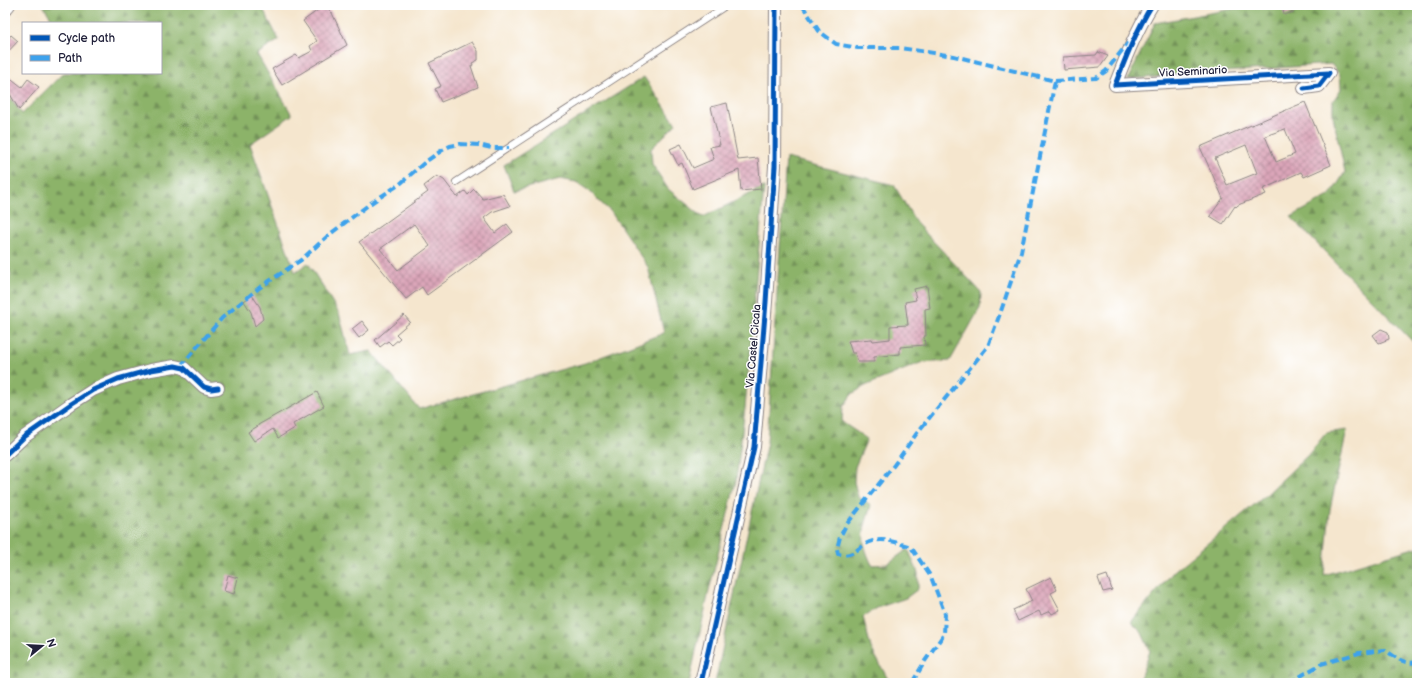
<svg xmlns="http://www.w3.org/2000/svg" width="1422" height="688" font-family="'Balsamiq Sans',sans-serif">
	<defs>
		<pattern id="forest-firs" width="22" height="20" patternUnits="userSpaceOnUse"><rect width="22" height="20" fill="#8cb369"/><path d="M5 1l3.5 6h-7zM16 11l3.5 6h-7z" fill="#729158"/></pattern>
		<pattern id="building-cross-hatch" width="8" height="8" patternUnits="userSpaceOnUse"><rect width="8" height="8" fill="#dba6b9"/><path d="M0 0l8 8M0 8l8-8" fill="none" stroke="#b18798"/></pattern>
	</defs>
	<rect width="100%" height="100%" fill="#fff"/>
	<filter id="ink" filterUnits="userSpaceOnUse"><feTurbulence type="fractalNoise" baseFrequency=".025" numOctaves="2"/><feDisplacementMap in="SourceGraphic" scale="8" xChannelSelector="R" yChannelSelector="G"/><feConvolveMatrix kernelMatrix="1 2 1 2 8 2 1 2 1" color-interpolation-filters="sRGB"/></filter>
	<filter id="wash" filterUnits="userSpaceOnUse"><feTurbulence type="fractalNoise" baseFrequency=".012" numOctaves="4" result="noise"/><feDisplacementMap in="SourceGraphic" scale="16" xChannelSelector="R" yChannelSelector="G"/><feGaussianBlur stdDeviation="0.9" result="paint"/><feColorMatrix in="noise" values="0 0 0 0 0 0 0 0 0 0 0 0 0 0 0 0 0 1.4 0 .05"/><feComposite in="paint" operator="in"/></filter>
	<g filter="url(#wash)">
		<rect width="100%" height="100%" fill="#f5e6ce"/>
		<g fill="url(#forest-firs)" stroke="#576a52">
			<path d="M43,5H261L279,40L257,54L292,115L250,144L295,272L308,263L339,313L350,355L371,351L419,409L585,363L664,333L648,267L611,212L599,201L588,190L576,182L560,179L514,191L504,165L644,77L676,124L651,149L652,164L668,189L703,217L764,187L745,408L736,481L709,591L689,683H5V292L11,274L5,260V90L22,114L63,73H161V23H54Z"/>
			<path d="M1254,5H1417V346L1291,217L1329,196L1337,185L1345,172L1333,116V101L1341,89L1340,75L1331,64L1128,79L1155,23Z"/>
			<path d="M786,158L894,185L917,224L981,292L980,308L950,361L920,363L865,386L852,394L843,407L842,422L867,439L855,467L854,482L858,497L871,505C863,532 859,538 872,565L887,564L908,549L918,573V589L906,598L877,608L863,617L871,648L890,683H715L767,442Z"/>
			<path d="M1347,430L1330,509L1324,575L1417,547V683H1138L1150,651L1142,633L1131,622L1174,571L1266,495L1308,455L1326,433Z"/>
		</g>
		<g id="blocks">
			<g fill="url(#building-cross-hatch)" fill-rule="evenodd">
				<path d="M325,5L332,13L347,45L282,85L272,69L296,55L299,58L312,51L310,46L317,41L303,21Z"/>
				<path d="M1282,5H1292L1294,12L1284,15Z"/>
				<path d="M11,35L18,41L5,55V42Z"/>
				<path d="M472,42L478,51V60L472,63L473,65L471,66L478,87L441,102L435,89L441,86L429,63Z"/>
				<path d="M1098,52L1108,56L1100,67L1064,70L1063,57L1096,55Z"/>
				<path d="M8,76L22,87L28,79L39,87L19,110L5,85V80Z"/>
				<path d="M1305,102L1331,165L1304,177L1301,172L1263,189L1266,194L1238,205L1236,207L1235,206L1223,224L1210,216L1223,198L1200,147ZM1285,129L1295,154L1276,162L1265,136ZM1246,145L1257,173L1227,185L1215,158Z"/>
				<path d="M727,103L738,160L758,158L761,189L741,191L739,170L693,189L682,163L678,165L670,149L681,144L693,168L714,159L710,147L720,145L711,107Z"/>
				<path d="M437,176L444,180L457,197L465,191L468,195L474,189L483,199L503,194L510,206L492,212L484,218L495,233L507,224L513,232L427,295L422,287L406,299L359,242L428,192L424,186ZM414,224L430,246L398,270L380,249Z"/>
				<path d="M927,286L930,308L925,309L926,336H924L925,345L900,347V354L874,357V362H858L855,353H852L848,341L872,339L873,341L890,339V326L908,325L905,302L916,300L914,289Z"/>
				<path d="M252,295L260,307L263,319L255,326L251,312L244,301Z"/>
				<path d="M404,315L410,322L396,334L400,338L392,345L388,341L380,347L375,340Z"/>
				<path d="M362,321L369,330L359,338L352,329Z"/>
				<path d="M1381,329L1388,332L1389,339L1379,343L1373,335Z"/>
				<path d="M317,392L324,406L293,424L295,428L278,438L273,429L254,441L248,432L258,426V425Z"/>
				<path d="M228,575L238,578L234,594L224,591Z"/>
				<path d="M1107,575L1112,590L1103,592L1098,578Z"/>
				<path d="M1051,577L1057,590L1051,593L1060,610L1052,614L1050,611L1041,615L1039,611L1018,621L1013,610L1032,601L1026,589Z"/>
			</g>
		</g>
	</g>
	<g filter="url(#ink)">
		<use href="#blocks" fill-opacity="0" stroke="#8c8484" stroke-width="1"/>
		<g fill="none" stroke-linecap="round" stroke-linejoin="round">
			<defs>
				<path id="lane" d="M456,182L727,5"/>
				<g id="street">
					<path d="M1152,5C1136,31 1126,57 1115,85L1329,73L1319,86L1304,88"/>
					<path d="M5,10L9,5"/>
					<path d="M5,455L24,437L71,404L93,390L118,379L151,370L175,366L184,368L204,387L211,389L218,388"/>
					<path d="M701,683L754,447L766,302L775,166L776,5"/>
				</g>
			</defs>
			<use href="#lane" stroke="#8c8484" stroke-width="8"/>
			<use href="#street" stroke="#8c8484" stroke-width="14"/>
			<use href="#lane" stroke="#fff" stroke-width="6"/>
			<use href="#street" stroke="#fff" stroke-width="12"/>
			<g stroke="#3ea2ec" stroke-width="4" stroke-dasharray="8 4" stroke-linecap="butt">
				<path d="M802,5L819,31L836,44L858,48H900L954,56L1055,81L1021,252L1001,311L988,346L917,433L894,465L846,525L840,537L837,549L838,554C856,558 859,544 873,541C886,538 898,543 911,547L931,577L945,614L944,634L925,661L912,683"/>
				<path d="M1055,81L1096,78L1106,71L1128,43"/>
				<path d="M180,367L222,318L259,288L301,260L330,234L371,203L400,184L425,162L441,151L450,146L460,144L479,145L491,148H509"/>
				<path d="M1289,683L1321,664L1359,653L1385,650C1395,657 1404,665 1417,662"/>
			</g>
			<defs>
				<g id="cycleway">
					<path d="M1152,5C1136,31 1126,57 1115,85L1329,73L1319,86L1304,88"/>
					<path d="M5,455L24,437L71,404L93,390L118,379L151,370L175,366L184,368L204,387L211,389L218,388"/>
					<path d="M701,683L754,447L766,302L775,166L776,5"/>
				</g>
			</defs>
			<use href="#cycleway" stroke="#fff" stroke-width="8"/>
			<use href="#cycleway" stroke="#0057b8" stroke-width="5"/>
		</g>
	</g>
	<g text-anchor="middle" stroke-width="3" stroke-linejoin="round" paint-order="stroke">
		<g font-size="11" fill="#22223b" stroke="#fff">
			<text transform="translate(1193 71) rotate(-3)" y="4">Via Seminario</text>
			<text transform="translate(753 346) rotate(-85)" y="4">Via Castel Cicala</text>
		</g>
	</g>
	<rect width="1422" height="688" fill="none" stroke="#fff" stroke-width="20"/>
	<rect x="22" y="22" width="140" height="52" fill="#ffffff" stroke="#a7a7b1"/>
	<rect x="30" y="35" width="20" height="6" fill="#0057b8" stroke="#a7a7b1"/>
	<text x="58" y="42" font-size="12" fill="#22223b">Cycle path</text>
	<rect x="30" y="55" width="20" height="6" fill="#3ea2ec" stroke="#a7a7b1"/>
	<text x="58" y="62" font-size="12" fill="#22223b">Path</text>
	<g transform="translate(42 646) rotate(72)" stroke="#ffffff" stroke-width="3" paint-order="stroke">
	<path d="M0-3L7 15L0 10L-7 15Z" fill="#22223b"/>
	<text y="-6" font-size="11" font-weight="bold" text-anchor="middle" fill="#22223b">N</text>
	</g>
</svg>
